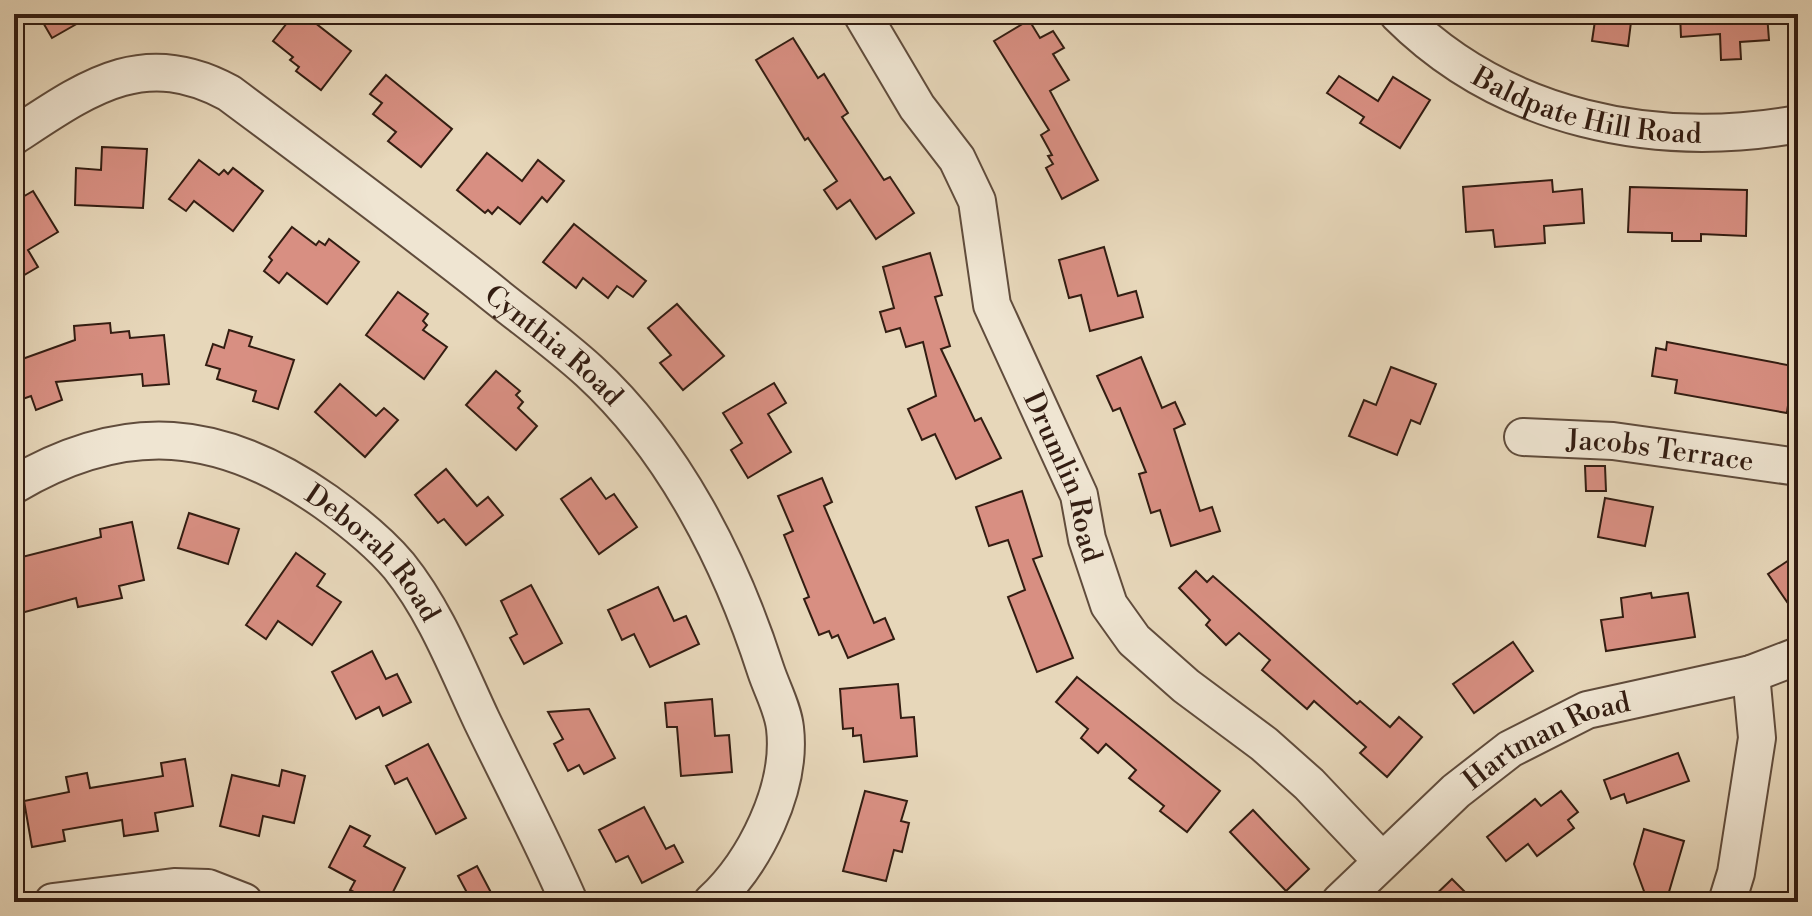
<svg xmlns="http://www.w3.org/2000/svg" width="1812" height="916" font-family="'Libre Bodoni',serif">
	<rect width="100%" height="100%" fill="#e7d7ba"/>
	<filter id="stains"><feTurbulence type="fractalNoise" baseFrequency=".0025" numOctaves="4"/><feColorMatrix values="0 0 0 0 .2 0 0 0 0 .09 0 0 0 0 .02 0 0 0 .5 -.17"/></filter>
	<radialGradient id="worn" r=".72"><stop offset=".6" stop-color="#630" stop-opacity="0"/><stop offset="1" stop-color="#630" stop-opacity=".3"/></radialGradient>
	<g fill="#d88f82" stroke="#331d12" stroke-width="2">
		<path d="M38,14H94L52,38Z"/>
		<path d="M294,14H320L314,22L351,51L321,90L296,71L299,67L290,60L293,57L273,41Z"/>
		<path d="M1596,14H1632L1628,46L1592,41Z"/>
		<path d="M1680,14H1767L1769,40L1740,42L1741,59L1721,60L1720,34L1681,37Z"/>
		<path d="M1029,20L1040,38L1053,31L1064,48L1053,54L1069,80L1050,91L1098,180L1062,199L1046,168L1053,164L1048,156L1052,155L1041,135L1049,130L994,41Z"/>
		<path d="M793,38L818,78L824,74L848,113L842,117L884,180L890,177L914,213L876,239L850,200L837,209L824,190L837,181L808,138L805,140L756,60Z"/>
		<path d="M386,75L452,129L421,167L388,141L396,132L373,114L382,103L370,94Z"/>
		<path d="M1339,76L1378,101L1393,77L1430,100L1400,148L1360,123L1364,117L1327,93Z"/>
		<path d="M102,147L147,149L143,208L75,205L76,168L101,170Z"/>
		<path d="M487,153L522,181L538,160L564,181L547,202L542,197L520,224L498,207L492,214L488,210L485,213L457,190Z"/>
		<path d="M199,160L219,175L224,170L228,174L233,168L263,191L233,231L194,201L186,211L169,199Z"/>
		<path d="M1552,180L1553,192L1582,189L1584,223L1544,226L1545,243L1495,247L1493,230L1466,232L1463,187Z"/>
		<path d="M1630,187L1747,190L1746,236L1701,234V241H1672V233L1628,232Z"/>
		<path d="M33,191L58,232L28,250L38,267L14,281V202Z"/>
		<path d="M574,224L646,281L633,297L617,286L608,298L583,278L576,288L543,262Z"/>
		<path d="M292,227L316,245L319,241L325,245L329,239L359,262L327,304L287,273L279,283L264,271L272,260L269,257Z"/>
		<path d="M1104,247L1118,296L1136,291L1143,317L1090,331L1081,295L1069,298L1059,260Z"/>
		<path d="M930,253L942,295L935,297L950,346L941,349L975,421L981,418L1001,458L956,479L935,434L922,440L908,409L936,396L923,342L906,347L900,328L886,332L880,312L894,308L883,267Z"/>
		<path d="M398,292L428,314L423,321L427,325L423,330L447,347L424,379L366,335Z"/>
		<path d="M677,304L724,356L683,390L660,363L671,355L648,328Z"/>
		<path d="M110,323L111,333L129,331L130,338L164,335L169,384L143,386L142,374L56,382L62,400L36,410L31,396L14,402V362L75,340L74,326Z"/>
		<path d="M229,330L252,337L249,346L294,360L278,409L253,401L256,391L217,379L220,369L206,365L213,344L224,348Z"/>
		<path d="M1667,342L1798,367V399L1789,398L1787,413L1675,393L1677,380L1652,376L1656,348L1666,350Z"/>
		<path d="M1141,357L1162,408L1175,402L1185,424L1174,429L1200,511L1212,507L1220,531L1171,546L1160,510L1151,513L1139,474L1146,472L1120,408L1113,411L1097,376Z"/>
		<path d="M1391,367L1436,384L1420,424L1411,420L1397,455L1349,436L1364,400L1376,405Z"/>
		<path d="M496,371L520,391L516,395L523,402L518,408L537,426L516,450L466,405Z"/>
		<path d="M774,383L786,403L768,414L791,452L748,478L731,450L742,443L723,413Z"/>
		<path d="M340,384L376,416L384,408L398,420L365,457L315,412Z"/>
		<path d="M1585,466H1605L1606,491H1586Z"/>
		<path d="M446,469L477,506L488,497L503,515L466,545L444,519L438,523L415,495Z"/>
		<path d="M591,478L606,499L614,494L637,527L599,554L561,499Z"/>
		<path d="M822,478L832,502L824,506L874,623L885,618L894,639L848,658L838,635L832,638L829,631L819,635L804,599L809,597L784,535L793,531L778,496Z"/>
		<path d="M1022,491L1042,556L1033,559L1073,658L1037,672L1008,597L1025,590L1008,540L989,546L976,507Z"/>
		<path d="M1605,498L1653,507L1645,546L1598,537Z"/>
		<path d="M189,513L239,529L228,564L178,548Z"/>
		<path d="M132,522L144,580L119,586L122,598L78,607L76,598L14,615V559L101,537L100,529Z"/>
		<path d="M296,553L325,574L317,586L341,602L312,645L278,621L266,639L246,625Z"/>
		<path d="M1798,554V618L1768,574Z"/>
		<path d="M1196,571L1207,582L1213,576L1357,704L1360,701L1390,727L1399,717L1422,737L1387,777L1360,753L1366,747L1314,701L1307,709L1262,670L1270,660L1239,633L1226,645L1206,625L1210,620L1179,588Z"/>
		<path d="M531,585L562,643L524,664L510,638L517,634L501,601Z"/>
		<path d="M658,587L674,621L686,616L699,644L650,667L634,634L622,640L608,610Z"/>
		<path d="M1651,593L1652,598L1688,593L1695,637L1606,651L1601,620L1623,617L1621,598Z"/>
		<path d="M1513,642L1533,671L1474,713L1453,684Z"/>
		<path d="M372,651L386,679L397,674L411,702L383,716L379,707L356,719L332,672Z"/>
		<path d="M1077,677L1220,791L1187,832L1160,811L1164,806L1129,778L1136,770L1106,744L1098,753L1081,738L1088,729L1056,702Z"/>
		<path d="M898,684L901,718L914,717L917,756L864,762L861,735L853,736V728L843,729L840,689Z"/>
		<path d="M712,699L715,736L729,735L732,772L681,776L677,727H667L665,703Z"/>
		<path d="M589,709L615,758L584,774L579,765L568,771L554,744L563,739L548,712Z"/>
		<path d="M428,744L466,818L436,834L407,778L395,784L386,766Z"/>
		<path d="M1678,753L1689,781L1627,803L1624,794L1611,799L1604,780Z"/>
		<path d="M185,759L193,806L155,813L158,831L124,836L122,820L63,830L65,841L32,847L24,801L69,792L66,777L87,773L90,788L163,776L161,763Z"/>
		<path d="M282,770L305,776L294,823L263,816L259,836L220,826L232,775L279,786Z"/>
		<path d="M865,791L907,801L901,821L909,823L902,852L894,850L886,881L843,871Z"/>
		<path d="M1561,791L1578,812L1568,820L1574,828L1537,856L1528,844L1506,861L1487,837L1535,799L1541,806Z"/>
		<path d="M644,807L666,849L674,845L683,862L642,883L628,856L616,862L599,830Z"/>
		<path d="M1253,810L1309,869L1286,891L1230,832Z"/>
		<path d="M350,826L370,836L364,846L405,868L388,902H373L350,890L355,881L329,867Z"/>
		<path d="M1644,829L1684,841L1666,902H1648L1634,864Z"/>
		<path d="M477,866L496,902H472L458,876Z"/>
		<path d="M1452,879L1475,902H1428Z"/>
	</g>
	<g fill="none" stroke-linecap="round" stroke-linejoin="round">
		<defs>
			<g id="minor">
				<path id="s1" d="M862,14L917,107L957,159L977,201L992,305L1079,495L1087,539L1109,605L1134,640L1186,686L1264,744L1309,784L1382,861"/>
				<path id="s2" d="M1398,14C1503,119 1655,150 1798,124"/>
				<path id="s3" d="M14,136C87,88 143,46 229,93C315,157 401,221 485,287C519,315 556,341 589,371C674,449 731,562 766,671C772,689 783,709 785,728C792,788 755,862 712,902"/>
				<path id="s4" d="M1523,437L1613,441L1798,467"/>
				<path id="s5" d="M14,485C126,419 221,428 326,502C351,520 378,541 399,566C436,612 457,668 482,721C511,781 542,840 569,902"/>
				<path d="M53,902L174,887L208,888L244,902"/>
				<path id="s6" d="M1340,902L1456,791L1510,749L1587,710L1751,674L1798,656"/>
				<path d="M1727,902L1736,873L1757,738L1751,674"/>
			</g>
		</defs>
		<use href="#minor" stroke="#604c3c" stroke-width="40"/>
		<use href="#minor" stroke="#efe5d2" stroke-width="36"/>
	</g>
	<g text-anchor="middle" stroke-width="6" stroke-linejoin="round" paint-order="stroke">
		<g font-size="28" fill="#331d12" stroke="#efe5d2">
			<text dy="10" stroke="none"><textPath href="#s2" startOffset="216">Baldpate Hill Road</textPath></text>
			<text dy="10" stroke="none"><textPath href="#s3" startOffset="646">Cynthia Road</textPath></text>
			<text dy="10" stroke="none"><textPath href="#s4" startOffset="138">Jacobs Terrace</textPath></text>
			<text dy="10" stroke="none"><textPath href="#s1" startOffset="512">Drumlin Road</textPath></text>
			<text dy="10" stroke="none"><textPath href="#s5" startOffset="404">Deborah Road</textPath></text>
			<text dy="10" stroke="none"><textPath href="#s6" startOffset="266">Hartman Road</textPath></text>
		</g>
	</g>
	<rect width="1812" height="916" fill="none" stroke="#e7d7ba" stroke-width="48"/>
	<rect x="16" y="16" width="1780" height="884" fill="none" stroke="#331d12" stroke-width="4"/>
	<rect x="24" y="24" width="1764" height="868" fill="none" stroke="#331d12" stroke-width="2"/>
	<rect width="100%" height="100%" filter="url(#stains)"/>
	<rect width="100%" height="100%" fill="url(#worn)"/>
</svg>
